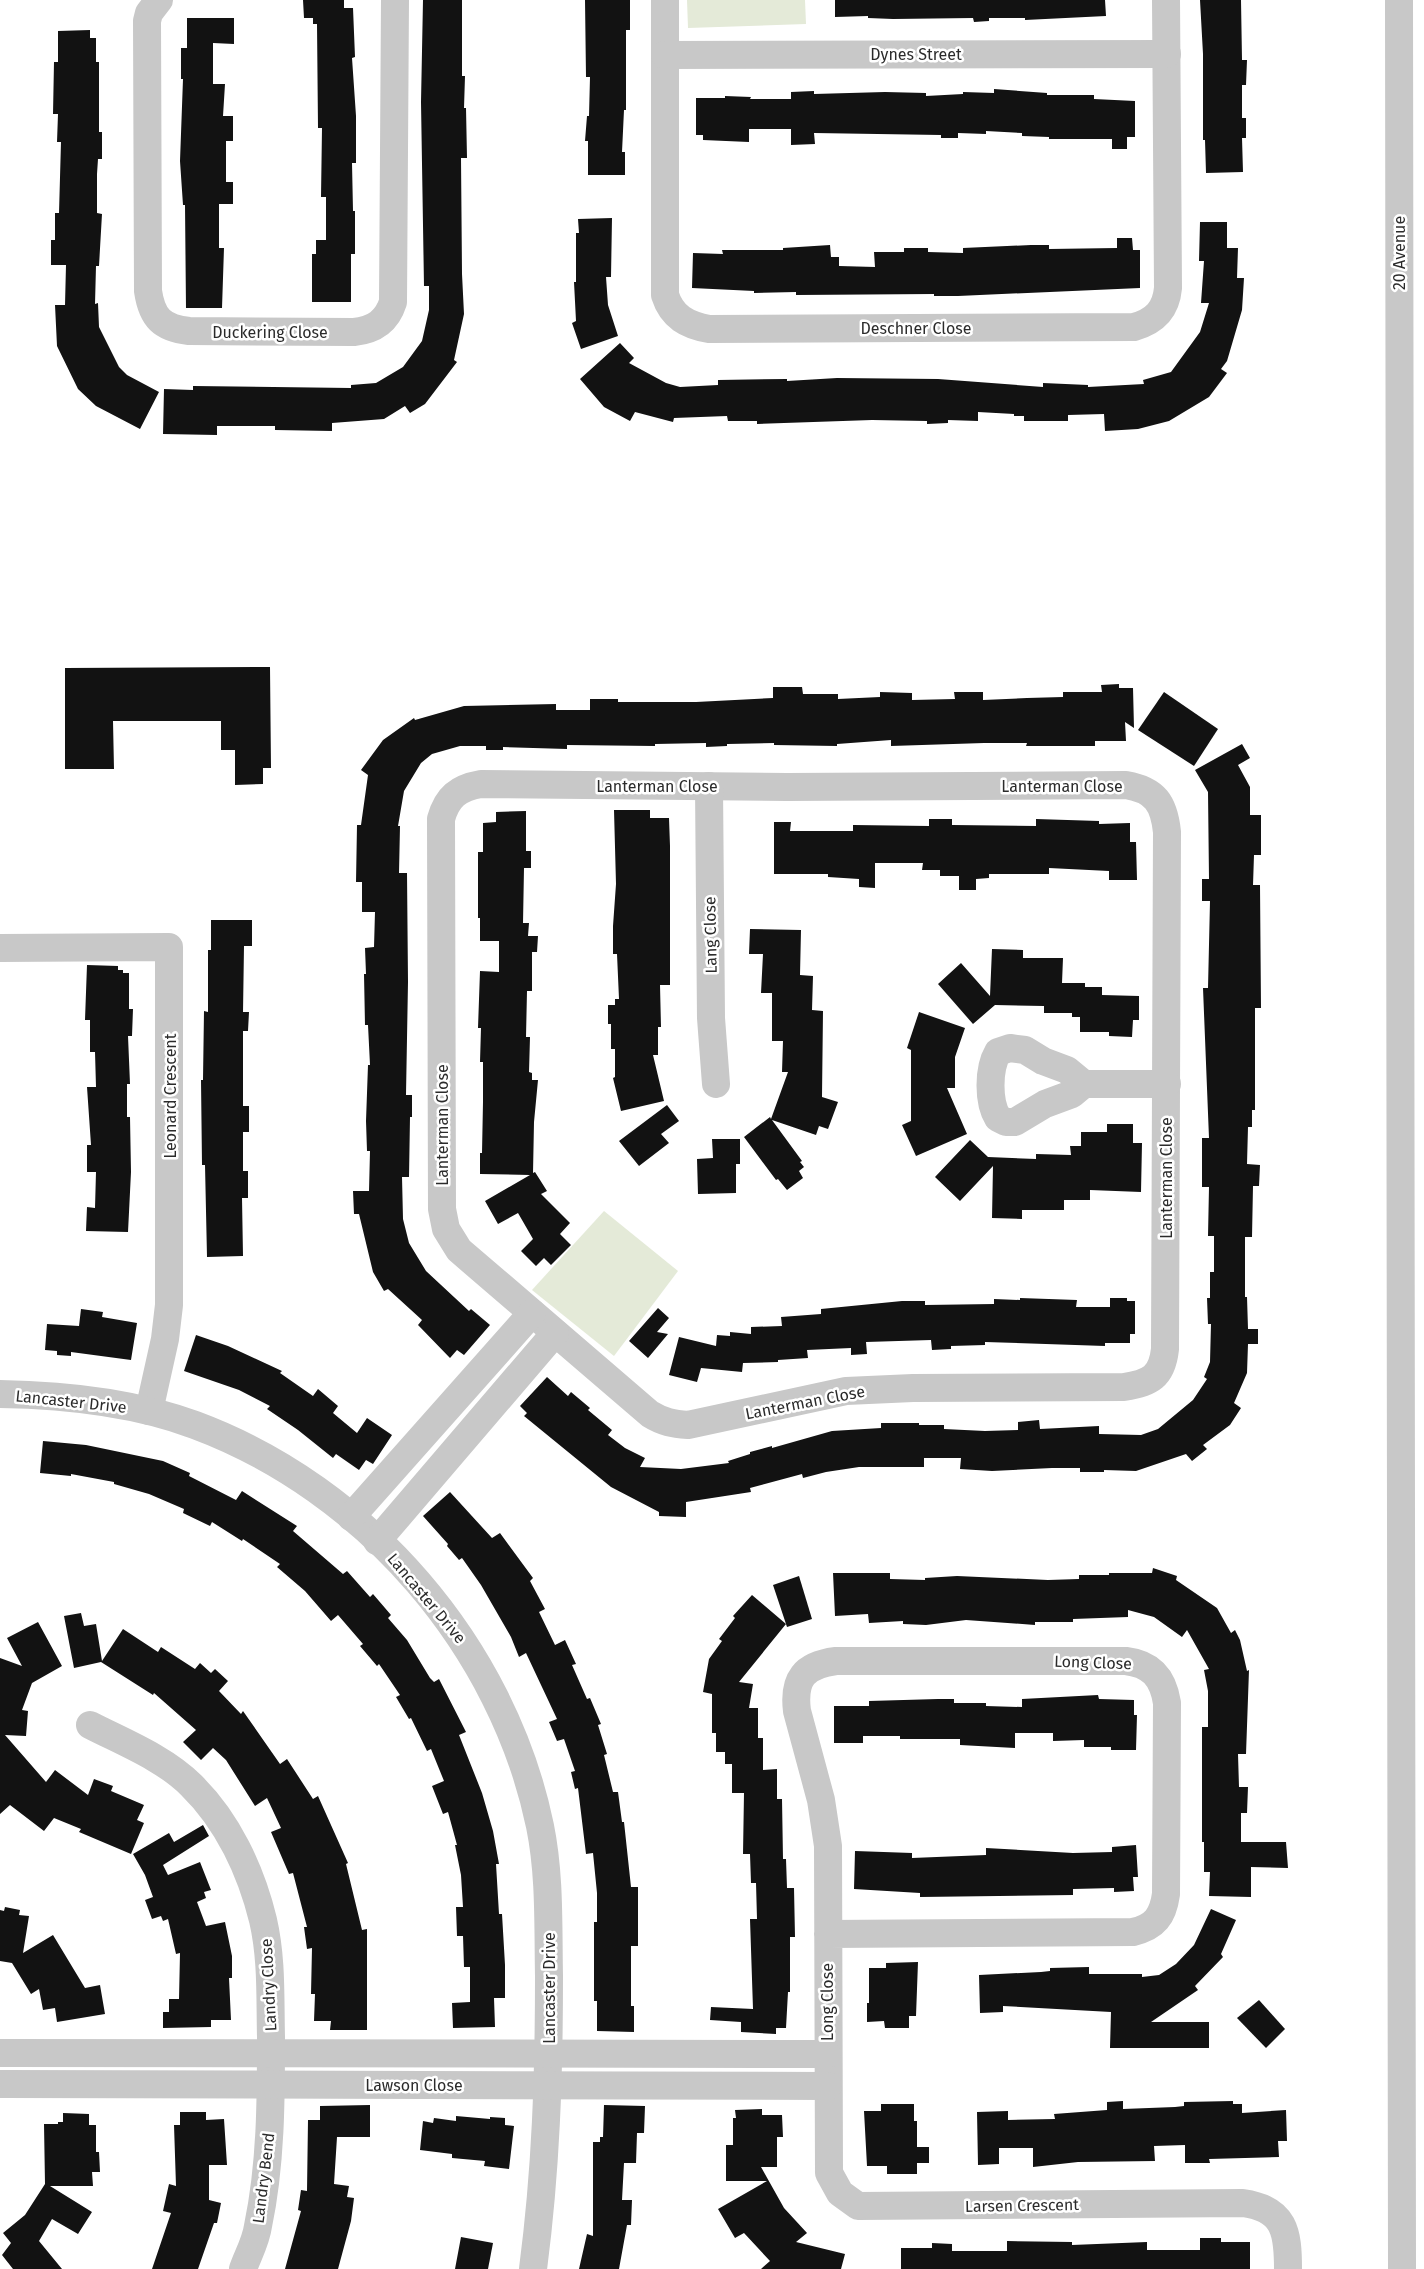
<svg xmlns="http://www.w3.org/2000/svg" width="1424" height="2269" font-family="'Fira Sans',sans-serif">
	<rect width="100%" height="100%" fill="#fff"/>
	<g fill="#e4ead8">
		<path d="M687,0H805L806,24L688,28Z"/>
		<path d="M604,1211L678,1271L614,1356L532,1290Z"/>
	</g>
	<g fill="#121212">
		<path d="M303,0H344V8H353L355,57L352,58L356,116V163H352L353,211H355V254H351V302H312V254H316V240H326V197H321L322,128H318L317,24H313V18H304Z"/>
		<path d="M423,0H462V76H465L464,108H466L467,158H461L462,274L464,314L454,360L457,362L425,404L410,413L405,406L384,419L332,423V431L275,430V426H217V435L163,434L164,389L193,390V386L351,388V385L376,383L403,367L422,341L429,310V286H424L421,102Z"/>
		<path d="M585,0H630V30H626V110H624L622,152H625V175H588V141H585L587,116H589L590,77H586Z"/>
		<path d="M835,0H1105L1106,16L1025,20V18H989V21L974,22L973,18L893,19L868,18V16L835,17Z"/>
		<path d="M1200,0H1241L1242,60H1247L1246,85H1242V118H1246V138H1242L1243,172L1206,173L1205,140H1203V54Z"/>
		<path d="M187,18H234V44L213,43V84H225L223,116H233V141H226V182H233V204H219V248H224L222,308H186L185,205H183L180,161L183,79H181V48H187Z"/>
		<path d="M90,30V38H96V62H99V132H102V159H98L97,174V213L102,214L99,266H96L95,304L98,303L99,327L119,367L127,375L159,392L140,429L96,406L78,389L57,346L55,305H65L66,265H51V240H55V213H59L61,142H57L58,114H53L54,62H58V31Z"/>
		<path d="M994,89L1047,93V95H1094V99L1135,101V137H1127V149H1112V139H1049V137L1022,136V133L986,131V134L958,133V138H941V135L814,133L815,144L791,145V129H749V142L703,140V135H696V98H725V96L751,97L750,99H791V92L814,91V94L885,92L926,93V96L963,94V92L994,93Z"/>
		<path d="M612,218L611,277H606L608,305L618,336L581,349L572,323L576,321L574,282H576V233H579L578,219Z"/>
		<path d="M1200,222H1227V248H1238L1237,278H1244L1242,310L1227,361L1221,369L1227,373L1209,397L1169,421L1138,429L1105,431L1104,414L1068,415V421H1024V416H1014V414L978,412V421L948,420V423L927,424V421L872,420L757,424V421H728L727,416L674,418L673,422L635,412L630,421L604,407L580,379L620,343L634,358L629,363L666,383L680,387L718,385V380L787,379V381L837,378L938,379L1043,387V383L1088,385V387L1144,384L1143,380L1171,372L1200,332L1209,303H1201L1204,261H1199Z"/>
		<path d="M1117,238H1132L1133,250H1140V288L958,296H934V294L796,295V292L754,293V291L692,288L693,253L723,254L722,250H783V248L830,245L831,257H839V266L875,267L874,252H904V248H928V252L963,253V248L1031,245H1049V249L1117,248Z"/>
		<path d="M270,667L271,768H263V784L235,785V750H221V721H113L114,769H65V668Z"/>
		<path d="M1119,684V688H1133L1134,728L1125,722L1126,741H1095V746H1026L1027,743H984L891,746V740L837,744V746L774,745V743L727,744V746L706,747V743L655,744V746L567,745V749L503,747V750H486V746H460L432,754L421,763L404,791L398,826H400L399,873H407L408,982L406,1095H412V1117H410L409,1177H402L403,1219L409,1243L426,1271L469,1311L471,1309L490,1325L464,1355L457,1350L450,1358L418,1325L422,1320L388,1289L384,1291L373,1272L359,1214H354L353,1191H369L370,1151H367L366,1121L368,1065H370L368,1025H365L364,974H366L365,948L374,947L375,912H362V882H356L357,825H361L368,775L361,770L383,740L414,718L415,720L464,706L556,704V710H590V699H618V702H696L773,698V687H802L803,694H838V699L880,697V692L912,693V700L955,699L954,692H983V700L1027,698L1063,697V692H1102L1101,685Z"/>
		<path d="M1164,692L1218,729L1194,766L1138,730Z"/>
		<path d="M1242,744L1250,758L1238,765L1250,787V815H1261V855H1254L1253,885H1260L1261,1008H1255V1110H1252V1127H1248L1247,1164L1260,1165L1259,1186H1253L1252,1237H1245V1297H1247L1248,1329H1258V1344H1248L1247,1373L1234,1403L1241,1408L1230,1425L1203,1445L1207,1449L1192,1461L1186,1454L1136,1471L1104,1470V1472H1080V1468H1052L992,1471L960,1469L961,1458H924V1467H859L826,1472L803,1478L802,1474L750,1488L751,1492L686,1502V1517L659,1516V1512L611,1487L524,1416L527,1413L520,1406L547,1377L568,1396L571,1392L590,1408L588,1410L612,1430L608,1435L625,1448L645,1458L640,1467L681,1469L729,1463L728,1461L750,1454V1452L772,1446V1448L832,1431L881,1428V1423H919V1425H944V1429L985,1431L1018,1430V1422L1039,1420L1040,1429L1099,1426V1434L1141,1435L1158,1429L1193,1400L1207,1379L1204,1377L1210,1362L1211,1324H1208L1207,1298H1210V1272H1214V1236H1208L1209,1187H1202V1138H1209L1203,988H1208L1210,901H1202V879H1209L1208,792L1195,770Z"/>
		<path d="M614,810H650V818H669L670,846V985H660L661,1027H658V1055H653L664,1101L621,1111L613,1078L615,1077V1049H611V1024H608V1005H615V999H619L617,954H613V926L616,884Z"/>
		<path d="M526,811V851H531V868H524L523,923H529L528,936H538L537,952H532V991H527L526,1037H530L529,1072L532,1073V1080H538L534,1122L533,1173L535,1172L547,1191L541,1194L570,1223L560,1234L571,1245L551,1265L544,1258L536,1266L521,1251L533,1239L518,1213L498,1224L485,1201L530,1175L480,1174V1153H482L483,1102V1062H480L481,1028H478L480,971L499,972V941H480V918H478V852H483V823L496,822V812Z"/>
		<path d="M929,819H952V825L1036,826V819L1099,821V824L1130,823V842H1136L1137,880H1109V871L1049,868V874H989V878L976,879V890H959V876H940V870H922L923,863H875V888L859,887V879L828,877V874H774V822H791L790,831H853V825L929,826Z"/>
		<path d="M211,920H252V946H244L243,1012H249L248,1031H243V1106H249V1132H243V1171H248V1198H242L243,1256L207,1257L205,1165H202L201,1080H203L204,1011L208,1012V950H211Z"/>
		<path d="M750,929L801,930L800,975L813,976L812,1010L823,1011L822,1097L838,1102L828,1129L819,1126L816,1135L772,1120L802,1161L800,1162L804,1167L799,1171L803,1178L787,1190L778,1179L776,1180L744,1137L770,1117L771,1119L788,1072H782L783,1041H772V993H761L763,954H749Z"/>
		<path d="M992,949L1023,950V958H1063L1062,983H1085V987H1102V995L1139,996V1020H1133L1132,1037L1109,1036V1032H1080V1017H1072V1013H1044V1006L995,1005L973,1024L938,984L961,963L990,996Z"/>
		<path d="M87,965L118,966V970H123V973H129V1009H133L132,1036H128L130,1084H127V1117H130L131,1172L128,1232L86,1231L87,1207L95,1208L96,1172H87V1145H91L87,1087H96L95,1052H90V1020H85Z"/>
		<path d="M919,1012L965,1028L955,1057V1088H947L967,1134L916,1156L902,1125L911,1121V1050L907,1048Z"/>
		<path d="M667,1105L679,1121L661,1134L669,1143L639,1166L619,1141Z"/>
		<path d="M1107,1124H1133V1143H1142L1141,1192L1090,1190V1200H1064V1210H1022V1219L992,1218L993,1166L960,1201L935,1177L970,1140L988,1157L1036,1159V1154L1071,1155L1070,1146H1081V1132H1107Z"/>
		<path d="M712,1139H740V1164H736V1193L698,1194L697,1159L713,1158Z"/>
		<path d="M1020,1298L1077,1300L1076,1307H1110V1298H1127V1301H1135V1334H1130V1343H1105V1346L985,1342V1345L951,1346V1349L932,1350L931,1340L866,1342L867,1354L851,1355V1348L807,1350L808,1358L778,1360V1362L743,1363L742,1372L701,1368L697,1382L669,1375L679,1337L716,1346L717,1335L730,1336V1332L751,1334V1327L782,1326L781,1317L821,1314V1309L902,1301H925V1305L994,1304V1299L1020,1300Z"/>
		<path d="M658,1308L669,1318L657,1332L668,1334L648,1358L629,1341Z"/>
		<path d="M81,1309L103,1312L102,1317L137,1323L131,1360L71,1352V1356L57,1355V1351L45,1350L47,1324L79,1326Z"/>
		<path d="M196,1335L228,1346L282,1371L280,1373L313,1396L318,1389L338,1406L333,1413L357,1433L367,1418L392,1435L373,1464L366,1460L359,1470L336,1454L333,1458L298,1430L267,1409L270,1406L239,1390L184,1371Z"/>
		<path d="M43,1441L86,1445L163,1461L190,1473L189,1476L236,1500L242,1491L297,1526L293,1531L343,1574L347,1571L370,1597L373,1594L391,1615L388,1618L407,1640L430,1678L434,1682L439,1679L466,1732L459,1735L482,1793L493,1831L499,1864H496L499,1914H502L505,1965V1998H494L495,2027L453,2028L452,2003L470,2002V1967H464L463,1936H457L456,1907H463L461,1875L455,1845H457L448,1812L443,1814L432,1786L444,1781L431,1749L427,1751L411,1718L409,1719L396,1697L400,1695L379,1664L377,1666L360,1646L363,1644L338,1615L331,1621L305,1591L277,1567L280,1564L243,1539L242,1541L212,1522L210,1526L183,1513L184,1509L149,1494L114,1484V1482L71,1474V1476L40,1473Z"/>
		<path d="M450,1492L492,1538L500,1533L533,1578L530,1581L545,1609L539,1612L555,1645L565,1640L576,1664L572,1665L587,1699L590,1698L601,1724L598,1725L607,1754L604,1755L613,1792H618L622,1822H624L631,1887H638V1946H631V2006H634V2032L597,2031V2001H594V1922H597V1893L593,1853L586,1854L578,1788L575,1789L571,1772L575,1771L564,1739L557,1741L549,1722L557,1719L526,1653L519,1657L511,1637L481,1585L462,1558L459,1560L447,1546L448,1544L423,1516Z"/>
		<path d="M1153,1568L1177,1576L1176,1580L1217,1608L1231,1633L1235,1630L1240,1640L1247,1671L1249,1670L1246,1754H1238L1239,1787H1248L1247,1813H1241V1842H1286L1288,1868L1251,1867V1897L1209,1896L1210,1872H1204V1842H1202V1727H1208V1691L1204,1670L1209,1669L1187,1630L1182,1637L1154,1617L1128,1610V1617L1073,1619V1622H1035V1625L966,1620L926,1625L903,1624V1621L869,1623L868,1614L835,1616L833,1573H890V1579L925,1580V1578L957,1576L1048,1580L1079,1579V1575H1109V1573H1152Z"/>
		<path d="M799,1576L812,1619L787,1627L773,1585Z"/>
		<path d="M752,1595L786,1624L739,1682L753,1684L749,1708H758V1738H763V1770L777,1769V1799H782L783,1859H786L787,1888H794L795,1937H790V1992H788L786,2028H776V2034L741,2032V2022L710,2020L711,2007L753,2009L750,1919H757L756,1883H751L750,1854H743L744,1793H732V1764H725V1752H716V1733H712V1694L703,1692L709,1659L722,1641L719,1639L735,1618L733,1616Z"/>
		<path d="M81,1613L84,1626L96,1624L102,1661L123,1629L158,1652L161,1647L195,1669L200,1663L211,1673L215,1669L228,1681L219,1691L241,1714L243,1711L280,1764L287,1759L313,1799L318,1796L348,1863L346,1864L362,1930L367,1929V2030H330L331,2021H314L315,1994H311L312,1948L307,1949L304,1927H307L293,1873L289,1874L271,1832L281,1828L267,1798L255,1806L226,1760L213,1748L201,1760L183,1742L196,1730L154,1693L153,1695L101,1662L74,1668L64,1616Z"/>
		<path d="M38,1622L62,1666L32,1683L22,1710L28,1711L26,1736L5,1735L46,1782L55,1770L88,1795L94,1779L113,1786L111,1791L144,1805L137,1820L144,1823L131,1854L79,1832L81,1829L54,1818L44,1831L10,1805L0,1814V1658L22,1666L7,1638Z"/>
		<path d="M1098,1695L1099,1699L1134,1700V1715H1137L1136,1750H1111V1747H1084V1740L1053,1741V1733H1015V1748L960,1745V1739H900V1736H863V1743H834V1706H869V1701L938,1699H954V1703H986V1706L1022,1707V1699Z"/>
		<path d="M203,1825L209,1836L163,1865L168,1875L200,1862L211,1890L204,1892L206,1898L197,1902L206,1926L225,1922L232,1956V1978H229L231,2020H211V2027L163,2028V2012H169V1999H179L180,1953L176,1954L168,1919L163,1921L161,1916L152,1919L145,1900L153,1897L145,1875L133,1854L169,1833L174,1842Z"/>
		<path d="M1136,1845L1138,1877H1133L1134,1891L1114,1892V1888L1073,1889V1895L920,1897V1893L854,1889L855,1851L912,1853V1858L986,1855V1848L1073,1853L1112,1852V1847Z"/>
		<path d="M5,1907L20,1910L19,1915L29,1916L23,1953L53,1935L85,1988L100,1985L105,2014L57,2022L55,2008L43,2010L39,1989L31,1994L12,1963L0,1961V1910L4,1911Z"/>
		<path d="M1211,1909L1236,1920L1221,1954L1223,1957L1195,1986L1198,1990L1151,2022H1209V2048H1110L1111,2012L1003,2006V2012L980,2013L979,1975L1041,1972L1050,1971V1968L1089,1967V1974H1142V1977L1159,1975L1176,1964L1194,1945Z"/>
		<path d="M918,1962L916,2016H909V2028H885L884,2021L867,2022V2003H869V1968H886V1963Z"/>
		<path d="M1259,2000L1285,2029L1266,2048L1237,2018Z"/>
		<path d="M1123,2101V2109L1175,2107L1184,2106V2102L1233,2101V2104H1242V2113L1286,2110L1287,2141H1278L1279,2157L1209,2159L1210,2163H1185V2145L1154,2146L1155,2161L1078,2162L1033,2167V2148H999V2164L978,2165L977,2112L1008,2111V2120L1055,2119L1054,2114L1107,2110V2102Z"/>
		<path d="M881,2104H914V2121H917V2147H929V2163H917V2174H887V2166H867L864,2111H881Z"/>
		<path d="M370,2105V2137H337L334,2184L349,2186L347,2197L354,2198L351,2221L338,2269H285L301,2211L298,2210L301,2190L307,2191L308,2120H320V2106Z"/>
		<path d="M604,2105L645,2106L644,2133H637L636,2163H624L622,2200H632L631,2225H627L619,2269H579L587,2234L593,2236V2142H600V2137H603Z"/>
		<path d="M762,2109V2115H782L783,2137H777V2167H761L784,2208L807,2233L796,2242L845,2254L841,2269H761L770,2261L744,2233L735,2238L718,2209L767,2181H726V2145H733V2118H736L735,2110Z"/>
		<path d="M180,2112H206V2120L224,2119L227,2165H209V2200L221,2203L217,2223H214L198,2269H152L171,2213L163,2211L169,2184L176,2186L174,2125H180Z"/>
		<path d="M63,2113L89,2114V2125H96V2152H99L100,2172H92L93,2186H50L92,2212L78,2234L52,2219L39,2241L62,2269H13L2,2255L11,2243L3,2233L25,2215L45,2184L44,2124H58V2122H63Z"/>
		<path d="M456,2116L490,2119V2117L505,2118V2125L514,2126L509,2169L484,2166L485,2161L452,2158V2154L420,2150L423,2121L433,2123L434,2118L456,2121Z"/>
		<path d="M461,2237L493,2243L488,2269H455Z"/>
		<path d="M1200,2238H1221V2242H1250V2269H901V2248H932V2243L952,2244V2251H1007V2241L1072,2242V2245L1147,2242V2250H1200Z"/>
	</g>
	<g fill="none" stroke-linecap="round" stroke-linejoin="round">
		<g stroke="#c8c8c8" stroke-width="28">
			<path d="M159,0L149,13L147,21L148,291C152,318 162,328 189,331L354,332C374,330 387,321 393,302L395,0"/>
			<path d="M665,0V295C672,317 687,325 709,329L1134,327C1155,321 1166,310 1168,288L1166,0"/>
			<path d="M1399,0L1402,2269"/>
			<path d="M665,55L1167,54"/>
			<path d="M481,784L787,787L1126,785C1155,790 1164,803 1167,832L1165,1349C1162,1377 1150,1383 1124,1387L913,1388L846,1391L688,1425C673,1424 663,1422 650,1414L459,1250L446,1229L442,1209L441,819C447,797 458,788 481,784Z"/>
			<path d="M709,786L711,1018L716,1084"/>
			<path d="M0,948L169,947V1305L165,1339L149,1411"/>
			<path d="M1084,1084L1072,1094L1045,1104L1015,1122H1006L998,1118C988,1102 988,1069 998,1052L1010,1048L1025,1050L1043,1061L1067,1070L1084,1084H1167"/>
			<path d="M0,1394C65,1395 133,1402 195,1425C367,1489 503,1647 540,1826C550,1875 548,1926 549,1976C549,2076 546,2170 533,2269"/>
			<path d="M351,1517L532,1313"/>
			<path d="M377,1541L555,1333"/>
			<path d="M90,1725C123,1742 164,1758 191,1785C228,1821 251,1871 263,1920C272,1959 270,1998 271,2037C271,2100 271,2164 258,2226C256,2241 248,2255 243,2269"/>
			<path d="M828,1934L1133,1932C1155,1927 1163,1916 1166,1894L1167,1703C1163,1677 1151,1664 1126,1661H836C804,1665 793,1679 797,1711L821,1800L828,1846L829,2173L840,2193L858,2206L1243,2203C1285,2209 1288,2232 1288,2269"/>
			<path d="M0,2053L827,2054"/>
			<path d="M0,2084L828,2086"/>
		</g>
	</g>
	<g text-anchor="middle" stroke-width="5" stroke-linejoin="round" paint-order="stroke">
		<g font-size="16" fill="#2b2b2b" stroke="#fff">
			<text x="916" y="60">Dynes Street</text>
			<text transform="translate(1399 253) rotate(-90)" y="6">20 Avenue</text>
			<text x="916" y="334">Deschner Close</text>
			<text x="270" y="338">Duckering Close</text>
			<text x="657" y="792">Lanterman Close</text>
			<text x="1062" y="792">Lanterman Close</text>
			<text transform="translate(710 935) rotate(-91)" y="6">Lang Close</text>
			<text transform="translate(170 1096) rotate(-90)" y="6">Leonard Crescent</text>
			<text transform="translate(442 1125) rotate(-90)" y="6">Lanterman Close</text>
			<text transform="translate(1166 1178) rotate(-90)" y="6">Lanterman Close</text>
			<text transform="translate(71 1401) rotate(6)" y="6">Lancaster Drive</text>
			<text transform="translate(805 1402) rotate(-11)" y="6">Lanterman Close</text>
			<text transform="translate(427 1598) rotate(50)" y="6">Lancaster Drive</text>
			<text transform="translate(1093 1662) rotate(2)" y="6">Long Close</text>
			<text transform="translate(268 1985) rotate(-93)" y="6">Landry Close</text>
			<text transform="translate(549 1988) rotate(-90)" y="6">Lancaster Drive</text>
			<text transform="translate(827 2002) rotate(-90)" y="6">Long Close</text>
			<text x="414" y="2091">Lawson Close</text>
			<text transform="translate(263 2178) rotate(-83)" y="6">Landry Bend</text>
			<text transform="translate(1022 2205) rotate(-1)" y="6">Larsen Crescent</text>
		</g>
	</g>
</svg>
